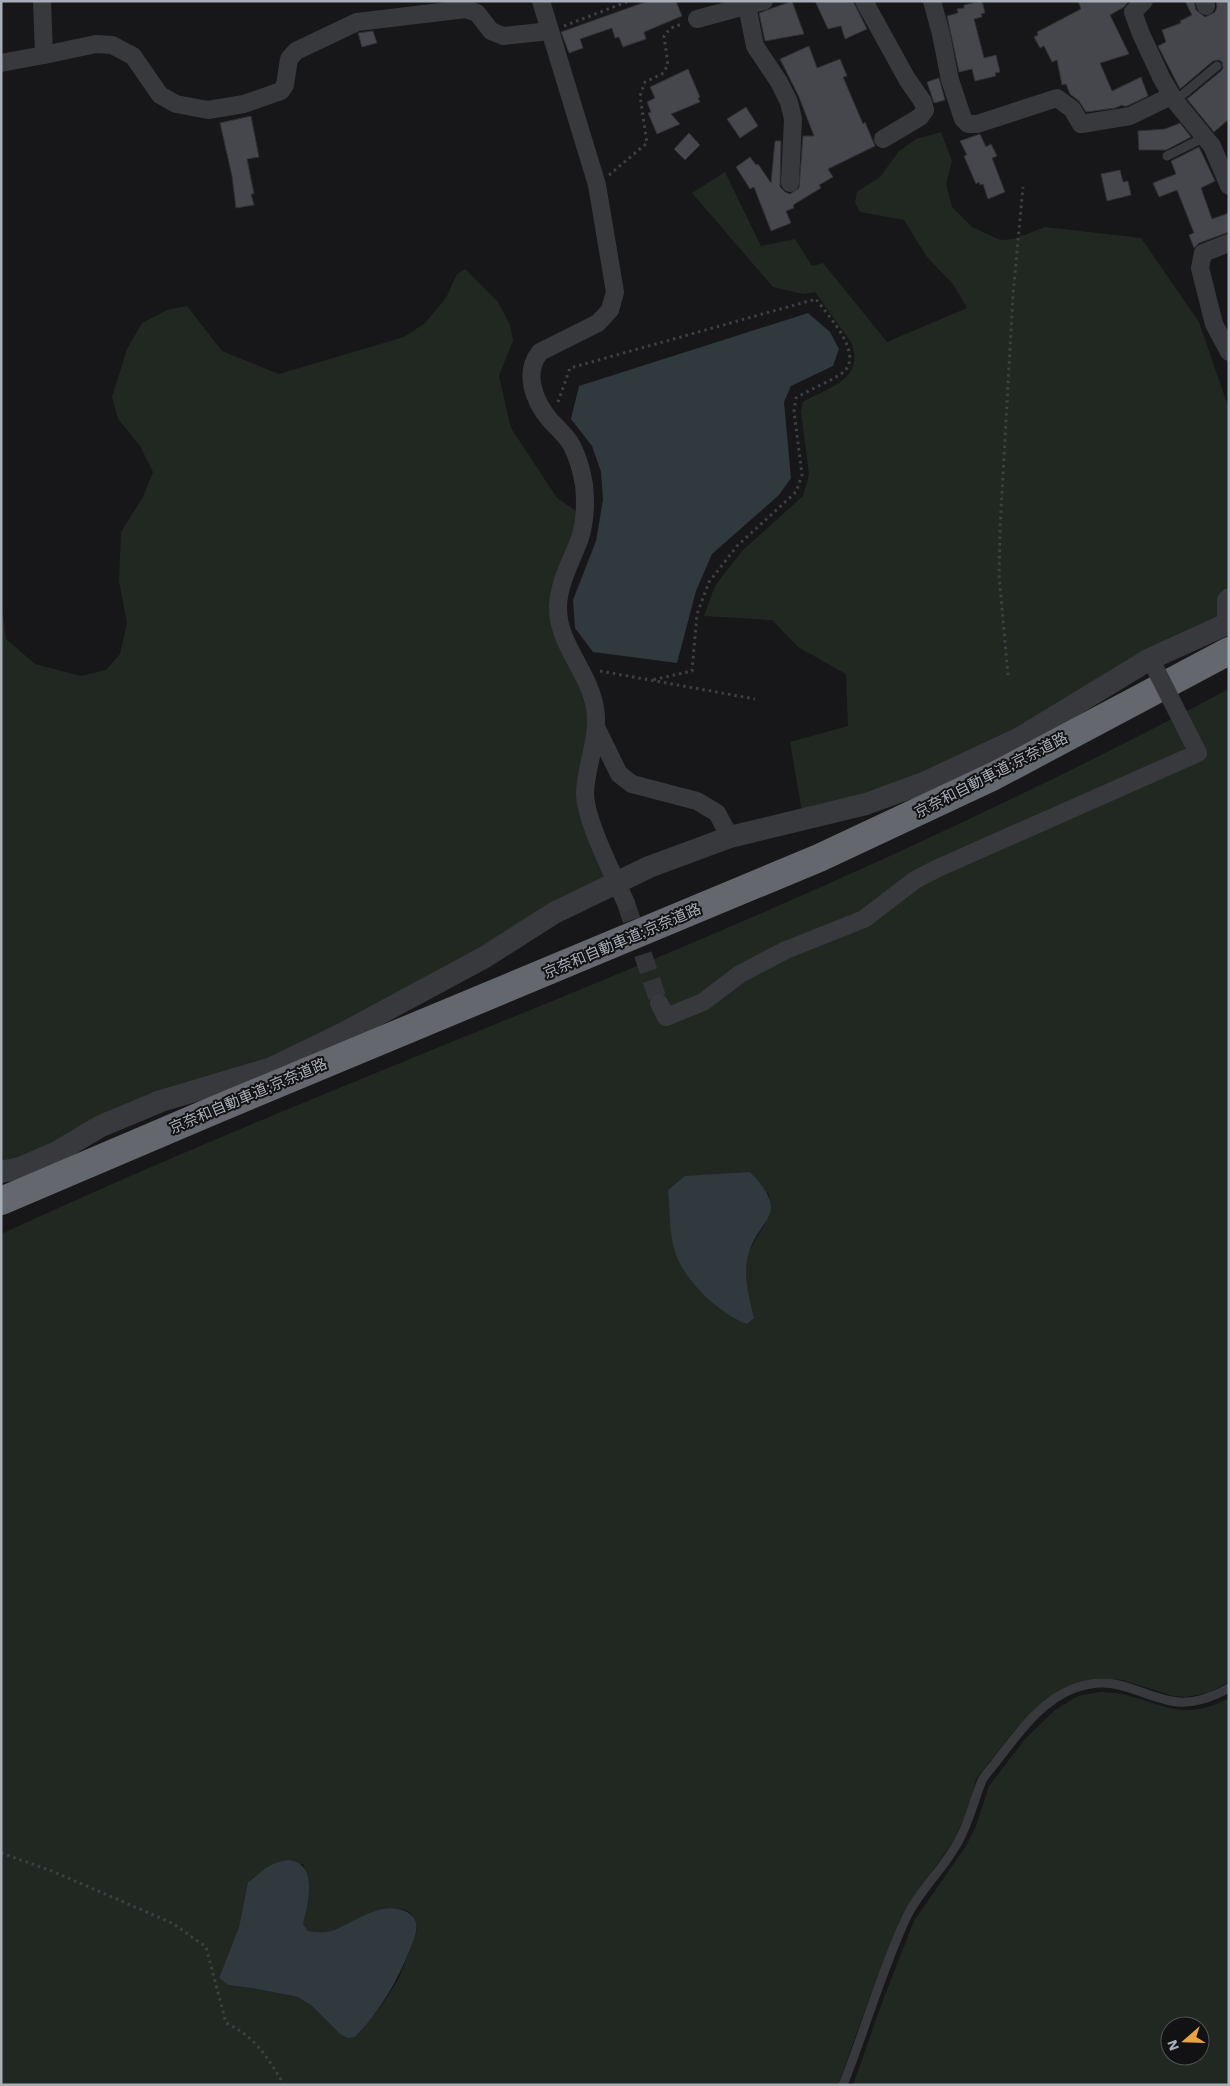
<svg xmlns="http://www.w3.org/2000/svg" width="1230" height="2086" font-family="'Work Sans','Noto Sans JP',sans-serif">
	<rect width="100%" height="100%" fill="#171719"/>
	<g fill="#212821" fill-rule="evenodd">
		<path d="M941,132L952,161L946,184L952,207L972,227L1000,240L1014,239L1045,227L1141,238L1199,322L1229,409V615L1016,732L923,775L802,812L790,742L848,726L846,674L798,647L772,620L704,616L715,586L742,551L803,496L809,475L801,411L803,402C828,387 866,380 851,342L815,292L803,294L773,287L692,193L725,172L761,246L795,239L812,266L823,263L887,342L967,308L953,284L927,257L904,220L860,212L855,203L857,192L880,177L899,151L916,139Z"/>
		<path d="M465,269L498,302L510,325L513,340L499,376L511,428L557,498L576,511L573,534L556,580L569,660L588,709L589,729L580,769L606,871L604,882L481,951L269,1061L1,1165V601L6,639L35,664L81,676L106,670L120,654L127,623L119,581L121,532L143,497L153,472L140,446L118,419L112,397L127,349L142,323L167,310L187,306L222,351L279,374L404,337L425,323L446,298L457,274Z"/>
		<path d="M1229,689V1682L1208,1693L1186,1697L1173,1696L1123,1680L1099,1678L1086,1680L1062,1689L1046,1699L1015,1730L976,1779L971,1801L954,1840L902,1914L870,1996L838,2085H1V1234C228,1129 462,1040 692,943C874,866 1054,782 1229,689ZM768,1192C778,1220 752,1235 747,1260C744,1280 750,1299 754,1318L684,1270ZM303,1864C312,1886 308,1901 302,1924L308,1931C316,1932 324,1933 331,1931C350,1924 416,1885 417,1930L399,1978L382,2005L355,2037L341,2035L312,2006L298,1997L250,1988L228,1985L219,1978L239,1927L248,1882L264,1871Z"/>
		<path d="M1100,1692C1151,1692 1174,1728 1229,1698V2085H853L883,2000L914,1921L966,1846L976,1826L989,1786L1025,1739L1055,1710L1078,1696ZM1170,2026H1200V2056H1170Z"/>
	</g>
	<g fill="#2f393e">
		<path d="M808,313L830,332L839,349L833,366L791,386L784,402L791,478L779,495L712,554L696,591L677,663L593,652L575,628L573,600L596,541L603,500L601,472L592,446L571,419L579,386Z"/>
		<path d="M750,1172C795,1219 755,1216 747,1261C744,1280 750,1299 754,1318L747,1324C719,1314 681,1278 674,1248C669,1230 670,1209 668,1190L685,1176Z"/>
		<path d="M288,1860C319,1863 308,1903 303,1924L308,1931C316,1932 323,1933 331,1931C355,1923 381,1899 407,1912C423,1920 415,1937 410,1949C397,1982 380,2011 355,2037L348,2038L341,2035L312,2006L298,1997L251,1988L228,1985L219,1978L239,1927L248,1882C263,1872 269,1862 288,1860Z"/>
	</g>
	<g fill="#46474c" stroke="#313135">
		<path d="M648,1H676L682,16L644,32L646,39L623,47L619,37L615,38L612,28L580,39L583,48L569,53L561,32Z"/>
		<path d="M792,1L804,34L765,41L759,13Z"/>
		<path d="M815,1H853L867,29L845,39L841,26L828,29Z"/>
		<path d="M982,1L985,13L981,14L982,17L974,19L984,58L996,55L1000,72L995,73L996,76L975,81L972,69L959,72L947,16L958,13L957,9L964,8V5Z"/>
		<path d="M1078,1H1129L1124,7L1110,15L1129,54L1100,63L1112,91L1141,77L1148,96L1127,106H1123L1122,105L1115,108L1086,112L1079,101L1070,94L1066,84L1062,85L1057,60L1052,62L1044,46L1040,48L1034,37L1038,35L1037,32L1081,9Z"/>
		<path d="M1185,1H1194L1196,10L1205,17L1215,12L1217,7L1216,1H1229V119L1214,132L1187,99L1221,71L1223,68L1222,62L1219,60L1213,61L1180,89L1158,46L1166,42L1162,30L1181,23L1180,21L1192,15Z"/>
		<path d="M373,31L377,43L362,47L358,33Z"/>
		<path d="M809,46L817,68L840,59L847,76L843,77L863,124L865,122L875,146L828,169L833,177L819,185L821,188L793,205L794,208L786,211L791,223L771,231L754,187L750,189L736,167L750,157L756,165L758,164L771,183L775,141H781L780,187L785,192L790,194L799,188L803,136H814L799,97L780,59Z"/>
		<path d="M688,69L700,97L698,98L700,102L671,114L680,124L657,134L648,113L651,112L647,102L655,98L650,87Z"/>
		<path d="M939,78L945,100L934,103L927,82Z"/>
		<path d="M746,107L758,126L740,138L727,119Z"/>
		<path d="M251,116L259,157L247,159L254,194H251L254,205L236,208L232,176L220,123Z"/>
		<path d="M1180,123L1191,137L1166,150H1139L1138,131L1165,129Z"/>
		<path d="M689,133L700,145L685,160L674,149Z"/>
		<path d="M980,134L986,147L991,144L997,156L992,158L1005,192L988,199L983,184L980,185L979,182L976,184L964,156L967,155L960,141Z"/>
		<path d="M1199,147L1215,181L1201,188L1212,219L1229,213V232L1199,243L1194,248L1189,235L1194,233L1177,190L1159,197L1153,183L1176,174L1171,161Z"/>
		<path d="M1120,170L1123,182L1128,181L1131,195L1107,201L1101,174Z"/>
	</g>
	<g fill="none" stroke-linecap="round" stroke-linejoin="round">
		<path stroke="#343539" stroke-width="18" stroke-dasharray="18 9" stroke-linecap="butt" d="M626,903L659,1003"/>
		<g stroke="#3e4044" stroke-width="3" stroke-dasharray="2.5 4" stroke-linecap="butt">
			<path d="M564,26L629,1"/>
			<path d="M609,175L647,143L640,96L645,82L662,74L668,65L664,36L671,28L682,24"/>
			<path d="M558,402L570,368L816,299C828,316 867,356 841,374C827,383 810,389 796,398L794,411L802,475L796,492L737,546L709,582L697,614L692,671L652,680"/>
			<path d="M600,671L755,699"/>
			<path d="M1008,675L999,575L1000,529L1013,295L1023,187"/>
			<path d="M1,1853L52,1871L172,1923L206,1947L226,2023C256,2037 268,2058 284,2085"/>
		</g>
		<g stroke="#38393d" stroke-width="9">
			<path d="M1175,101L1217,66"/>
			<path d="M1167,156L1205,137"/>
			<path d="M843,2085C865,2030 881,1972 906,1918C919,1890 945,1868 959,1840C969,1822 973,1803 981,1783C983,1776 991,1769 996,1762C1017,1735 1041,1700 1075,1688C1115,1674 1134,1693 1171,1701C1190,1705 1212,1698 1229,1688"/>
		</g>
		<g stroke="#38393d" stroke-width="18">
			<path d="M541,1L597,185L615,292L610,310L598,323L540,352C523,373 534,401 550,420C557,428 567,436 572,446C578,458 582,472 584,485C586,501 585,522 580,538C572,560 559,582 558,606C557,644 589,671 595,708C600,737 586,764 585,793C585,820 614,876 626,903"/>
			<path d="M864,1L907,79L923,102L925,110L920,117L883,139"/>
			<path d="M932,1L941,34L950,80L963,119L968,124H977L1057,98L1072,109L1081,124L1130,116L1171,96"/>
			<path d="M1144,1L1133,12L1141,34L1162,79L1175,101L1212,146L1229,186"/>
			<path d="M1204,1L1206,6"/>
			<path d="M747,6L755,46L779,82L789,102L793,119L790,183"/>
			<path d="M697,19L764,1"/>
			<path d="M44,55L96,44L112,45L133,56L160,95L176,104L208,110L244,104L281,91L285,85L289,59L296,51L357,22L466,9L477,13L491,31L503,36L550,31"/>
			<path d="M1,63L44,55L42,1"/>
			<path d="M1229,243L1203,253L1200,268L1214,324L1229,352"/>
			<path d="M1226,625V600L1229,597"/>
			<path d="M597,729L619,774L632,784L697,801L717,813L730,837"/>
			<path d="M659,1003L666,1017L703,1002L740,974L786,950L864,919L915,880L936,869L1198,753L1195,747"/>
		</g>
		<path stroke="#38393d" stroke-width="22" d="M1,1172L20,1168L57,1152L101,1126L161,1101L272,1068L342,1034L485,957L554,913L649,867L730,837L866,804L926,782L1020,738L1150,659L1229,623"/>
		<path stroke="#64686e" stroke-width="28" d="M1,1201L217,1109L819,858L994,776L1229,651"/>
		<path stroke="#38393d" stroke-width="18" d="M1154,666L1195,747"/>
	</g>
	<g text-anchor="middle" stroke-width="4" stroke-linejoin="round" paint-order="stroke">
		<g font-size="15" fill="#a9afb8" stroke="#121214">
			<text transform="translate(991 775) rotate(-27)" y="5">京奈和自動車道;京奈道路</text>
			<text transform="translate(622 941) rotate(-23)" y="5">京奈和自動車道;京奈道路</text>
			<text transform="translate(248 1096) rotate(-23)" y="5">京奈和自動車道;京奈道路</text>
		</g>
	</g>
	<rect width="1230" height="2086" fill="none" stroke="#a9afb8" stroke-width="5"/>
	<g transform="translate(1185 2041) rotate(250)"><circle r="24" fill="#121214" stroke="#4e5156"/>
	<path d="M0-4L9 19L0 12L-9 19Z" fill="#eba33d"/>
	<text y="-8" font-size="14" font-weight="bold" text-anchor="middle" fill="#a9afb8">N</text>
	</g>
</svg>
